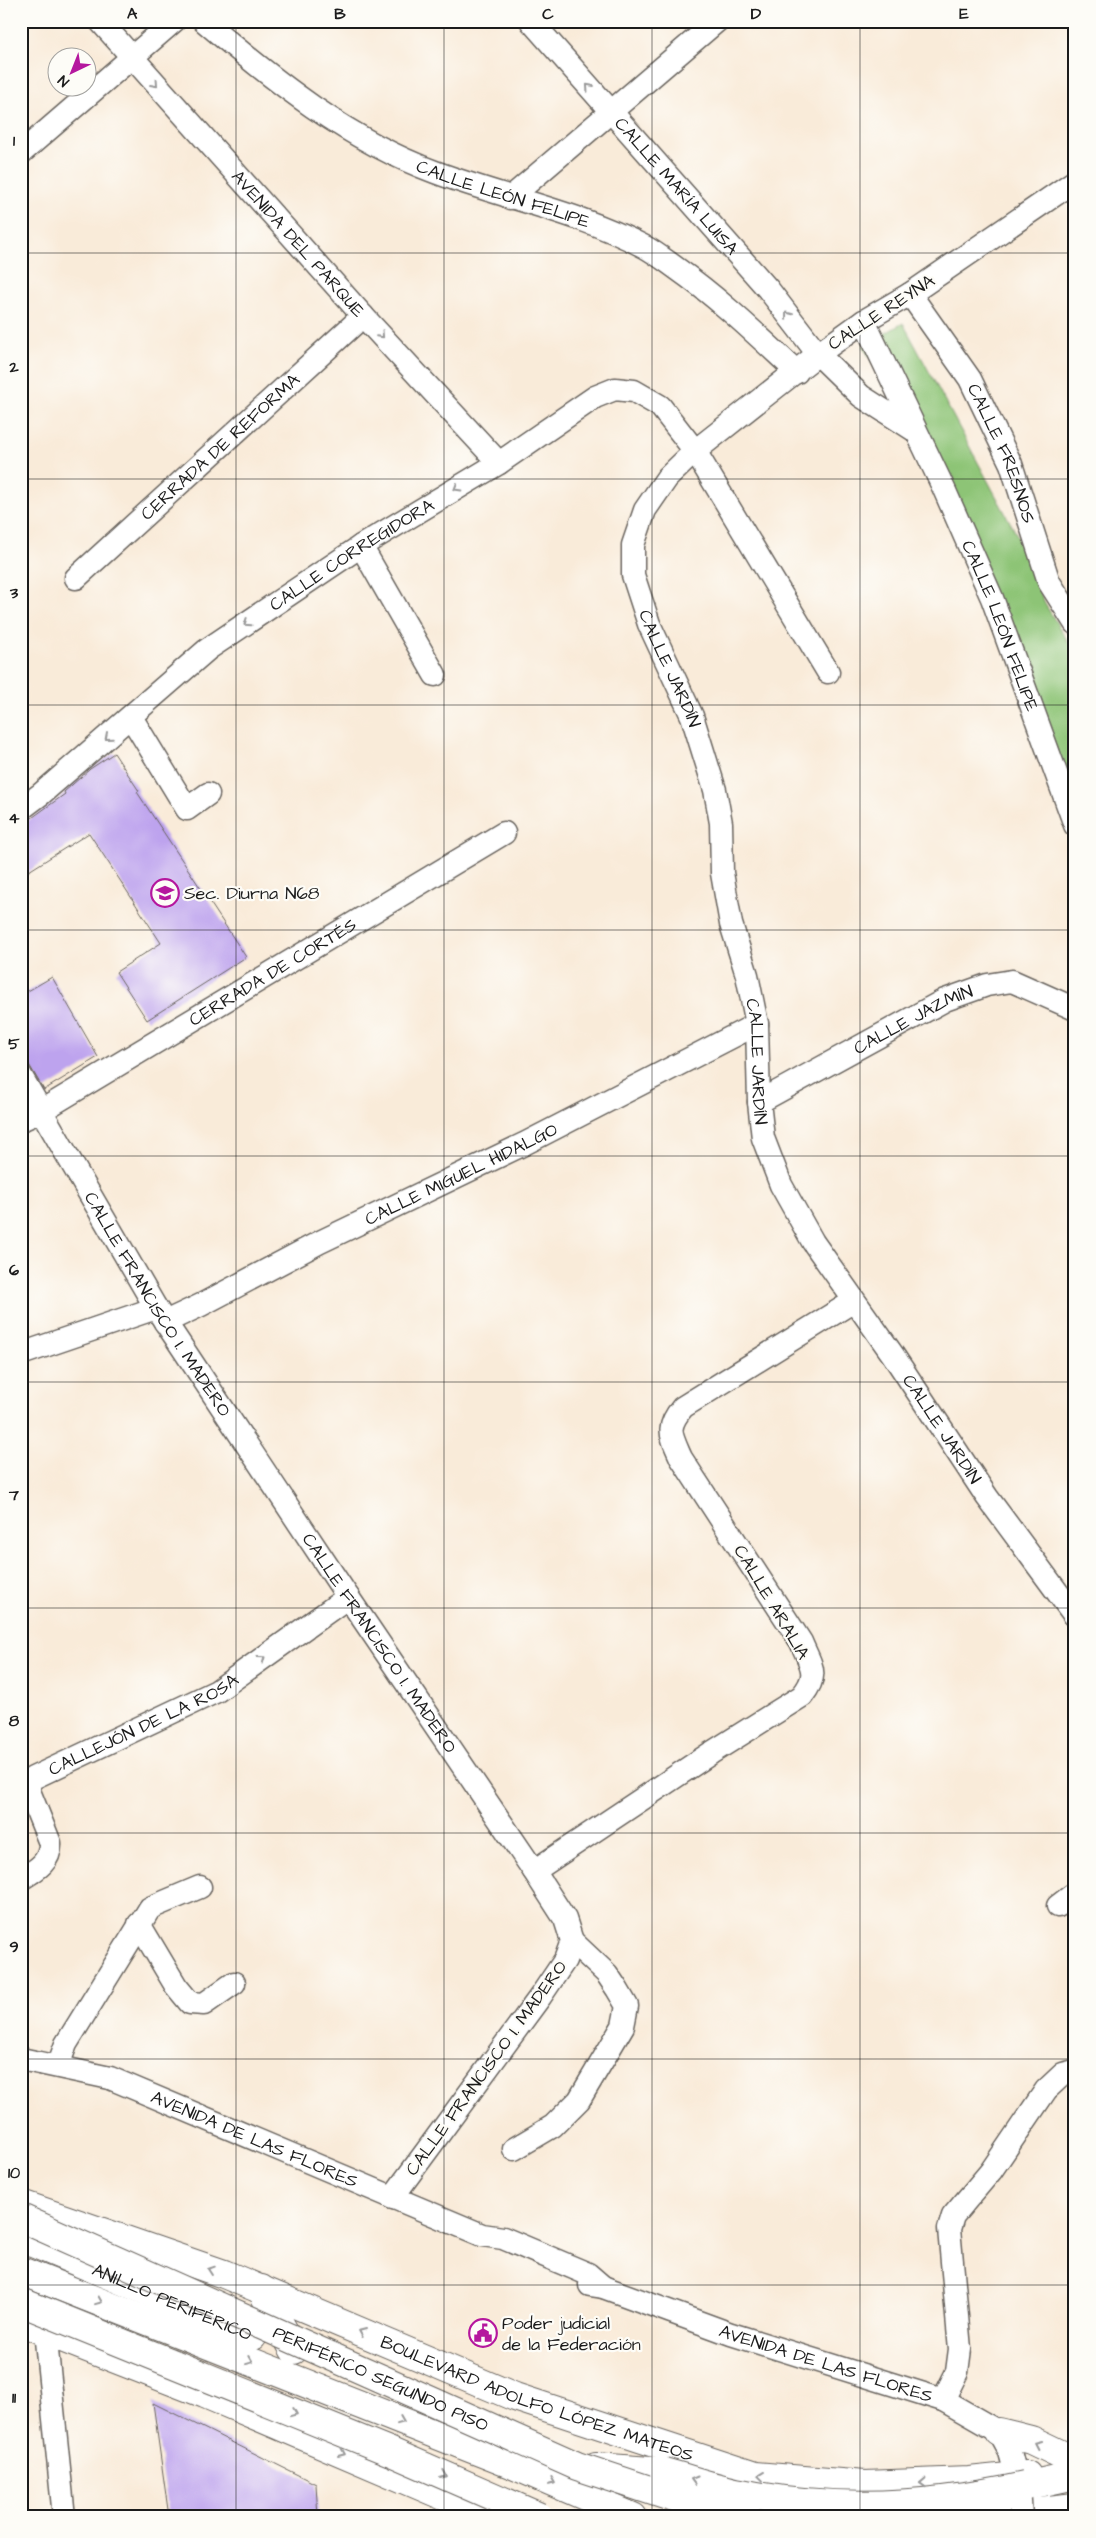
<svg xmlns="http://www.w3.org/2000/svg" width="1096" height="2538" font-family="'Architects Daughter',sans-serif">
	<rect width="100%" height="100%" fill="#fdfcf7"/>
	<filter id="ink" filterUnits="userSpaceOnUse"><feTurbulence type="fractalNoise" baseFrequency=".02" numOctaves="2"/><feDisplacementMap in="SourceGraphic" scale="10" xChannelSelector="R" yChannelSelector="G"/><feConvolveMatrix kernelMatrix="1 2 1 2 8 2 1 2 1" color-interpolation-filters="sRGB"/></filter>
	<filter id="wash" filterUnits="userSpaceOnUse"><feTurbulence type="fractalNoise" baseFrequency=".0096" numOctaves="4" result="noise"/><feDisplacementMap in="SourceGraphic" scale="20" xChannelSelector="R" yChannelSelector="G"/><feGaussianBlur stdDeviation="1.12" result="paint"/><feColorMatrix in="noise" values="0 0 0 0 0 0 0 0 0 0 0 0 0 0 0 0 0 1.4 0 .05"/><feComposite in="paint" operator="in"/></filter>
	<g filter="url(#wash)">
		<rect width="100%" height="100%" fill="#f9ebd9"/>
		<path fill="#8dc476" stroke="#547049" d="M903,323L1017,535L1045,604L1075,653V820L946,494L863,346Z"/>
		<g id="blocks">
			<g fill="#bda3ee">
				<path d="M114,753L139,791L137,792L246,957L147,1020L116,972L161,943L89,833L21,876V822L29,820L65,794L64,792L90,769Z"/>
				<path d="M52,977L98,1057L44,1090L21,1051V995Z"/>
				<path d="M153,2403L316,2484L318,2517H169Z"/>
			</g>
		</g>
	</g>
	<g filter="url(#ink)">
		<use href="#blocks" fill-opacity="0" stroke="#69645e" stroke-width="1"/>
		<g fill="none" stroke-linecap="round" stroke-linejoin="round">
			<defs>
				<g id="minor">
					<path id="s1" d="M100,21L363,316L499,463"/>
					<path id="s2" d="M204,21C274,81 348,140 435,172C504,198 579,212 645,247C656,253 666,261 676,268C720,299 758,336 797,372"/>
					<path id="s3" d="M531,21L768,289L818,354L861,396L914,430"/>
					<path d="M21,153L174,21"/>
					<path id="s4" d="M1075,181L910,294L864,321L818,354L695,451L667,478L645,510L633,545V575L649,624L692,716L715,790L721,823L722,873L731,924L747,975L757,1024L759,1102L763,1138L781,1185L813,1242L893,1355L987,1497L1075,1616"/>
					<path d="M510,198L717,21"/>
					<path id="s5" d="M910,294L970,379L1011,464L1049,582L1075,623"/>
					<path id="s6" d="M864,321L944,489L992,598L1075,825"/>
					<path d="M361,546L435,675"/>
					<path id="s7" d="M76,578L363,316"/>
					<path d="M131,717L187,809L208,794"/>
					<path id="s8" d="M21,809L41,794L208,649L361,546L499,463L595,397L615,389L634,391L660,406L695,451L828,672"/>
					<path id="s9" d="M21,1076L156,1308L348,1597L534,1871L565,1919L572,1941L565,1960L540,1997L392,2198"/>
					<path id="s10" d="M759,1102L945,1000L987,985L1012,981L1075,1009"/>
					<path id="s11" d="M21,1120L41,1111L504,833"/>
					<path id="s12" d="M165,1322L201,1305L320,1242L524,1144L757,1024"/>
					<path d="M21,1354L156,1308"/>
					<path d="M534,1871L711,1753L802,1696C820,1674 811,1666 801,1642L681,1458C671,1435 665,1428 683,1407L854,1301"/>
					<path id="s13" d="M21,1879C36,1870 51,1862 50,1843L29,1791V1784L33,1778L217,1691L348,1597"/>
					<path d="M1058,1906L1075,1893"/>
					<path d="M139,1924L176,1986L190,2003L204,2004L234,1983"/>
					<path id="s14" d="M21,2059L110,2078L482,2235L503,2238L588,2274L603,2287"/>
					<path d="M58,2066L66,2044L150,1908L200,1887"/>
					<path d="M514,2149L553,2126L579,2100L623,2026L627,2006L617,1989L607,1974L572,1941"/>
					<path id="s15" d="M590,2285L603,2287L731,2334L943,2400L999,2432L1010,2452L1019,2486"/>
					<path d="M45,2331L64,2517"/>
					<path d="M943,2400L957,2372L960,2349L949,2229L953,2216L991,2171L1046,2090L1063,2074L1075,2071"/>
				</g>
				<g id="major">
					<path id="s16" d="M21,2204L224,2274L515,2397L755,2476L865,2485L969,2481L1027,2475"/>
					<path d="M21,2322L205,2394L493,2517"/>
					<path d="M999,2432L1031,2440L1075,2461"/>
				</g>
				<g id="highway">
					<path id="s17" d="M21,2238L253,2336"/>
					<path d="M21,2271L513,2465L633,2517"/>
					<path d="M261,2289L294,2350"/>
					<path d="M596,2467L664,2472"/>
					<path d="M1025,2486L1075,2475"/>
					<path d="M986,2517L1075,2507"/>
				</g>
			</defs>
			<use href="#minor" stroke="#69645e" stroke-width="25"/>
			<use href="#major" stroke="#69645e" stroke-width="30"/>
			<use href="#highway" stroke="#69645e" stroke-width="30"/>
			<use href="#minor" stroke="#fff" stroke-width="22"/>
			<use href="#major" stroke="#fff" stroke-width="28"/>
			<use href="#highway" stroke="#fff" stroke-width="28"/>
			<defs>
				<g id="minor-bridge">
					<path d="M1019,2486L1021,2517"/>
					<path d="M993,2517L1010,2488"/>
				</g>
				<g id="highway-bridge">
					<path id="s18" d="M21,2218L577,2466L707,2509L747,2517"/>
					<path d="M21,2302L391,2452L540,2517"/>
					<path d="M664,2472C690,2479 715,2488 741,2493C836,2512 931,2507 1025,2486"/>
				</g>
			</defs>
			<use href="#minor-bridge" stroke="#69645e" stroke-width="25" stroke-linecap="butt"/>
			<use href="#highway-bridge" stroke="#69645e" stroke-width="30" stroke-linecap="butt"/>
			<use href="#minor-bridge" stroke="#fff" stroke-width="22"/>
			<use href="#highway-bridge" stroke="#fff" stroke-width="28"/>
		</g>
		<defs><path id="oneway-chevron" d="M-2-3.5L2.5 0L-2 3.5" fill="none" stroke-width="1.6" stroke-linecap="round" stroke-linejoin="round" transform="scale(1.25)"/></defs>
		<g stroke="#999">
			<use href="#oneway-chevron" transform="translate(155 84) rotate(48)"/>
			<use href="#oneway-chevron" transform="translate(589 87) rotate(-132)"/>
			<use href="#oneway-chevron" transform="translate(788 315) rotate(-128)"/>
			<use href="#oneway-chevron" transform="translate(381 335) rotate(47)"/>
			<use href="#oneway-chevron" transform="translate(457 488) rotate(149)"/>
			<use href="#oneway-chevron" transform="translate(247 623) rotate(146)"/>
			<use href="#oneway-chevron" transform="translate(108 737) rotate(139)"/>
			<use href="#oneway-chevron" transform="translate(262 1659) rotate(-36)"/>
			<use href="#oneway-chevron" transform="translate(211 2270) rotate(-161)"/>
			<use href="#oneway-chevron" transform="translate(99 2301) rotate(22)"/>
			<use href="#oneway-chevron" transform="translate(362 2332) rotate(-157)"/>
			<use href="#oneway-chevron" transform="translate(250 2361) rotate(22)"/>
			<use href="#oneway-chevron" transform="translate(294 2413) rotate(22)"/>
			<use href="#oneway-chevron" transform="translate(401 2421) rotate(22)"/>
			<use href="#oneway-chevron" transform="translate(1038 2444) rotate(-155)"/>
			<use href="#oneway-chevron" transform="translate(342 2453) rotate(23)"/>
			<use href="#oneway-chevron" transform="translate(444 2475) rotate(23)"/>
			<use href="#oneway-chevron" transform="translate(761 2476) rotate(-173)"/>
			<use href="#oneway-chevron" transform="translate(694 2480) rotate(-164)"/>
			<use href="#oneway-chevron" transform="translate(552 2482) rotate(23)"/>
			<use href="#oneway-chevron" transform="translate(923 2483) rotate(178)"/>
		</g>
	</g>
	<path fill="none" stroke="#1c1c1c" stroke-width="1" stroke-opacity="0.55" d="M236,21V2517M444,21V2517M652,21V2517M860,21V2517M21,253H1075M21,479H1075M21,705H1075M21,930H1075M21,1156H1075M21,1382H1075M21,1608H1075M21,1833H1075M21,2059H1075M21,2285H1075"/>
	<defs>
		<symbol id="school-ring" viewBox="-11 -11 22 22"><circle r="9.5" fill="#fdfcf7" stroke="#b5179e" stroke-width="1.5"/><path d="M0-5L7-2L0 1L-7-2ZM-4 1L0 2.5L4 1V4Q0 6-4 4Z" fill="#b5179e"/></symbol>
		<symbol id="civic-ring" viewBox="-11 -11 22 22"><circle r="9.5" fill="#fdfcf7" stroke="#b5179e" stroke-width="1.5"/><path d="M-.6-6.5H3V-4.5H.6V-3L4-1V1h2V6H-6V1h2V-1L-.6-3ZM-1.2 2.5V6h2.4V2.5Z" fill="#b5179e"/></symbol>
	</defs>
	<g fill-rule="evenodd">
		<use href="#school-ring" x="149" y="877" width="32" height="32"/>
		<use href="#civic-ring" x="467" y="2317" width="32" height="32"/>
	</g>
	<g text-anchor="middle" stroke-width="4.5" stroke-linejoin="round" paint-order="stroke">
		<g font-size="18" fill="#1c1c1c" stroke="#fdfcf7">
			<text dy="6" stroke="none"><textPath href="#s3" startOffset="220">CALLE MARÍA LUISA</textPath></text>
			<text dy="6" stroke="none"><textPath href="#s2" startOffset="349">CALLE LEÓN FELIPE</textPath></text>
			<text dy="6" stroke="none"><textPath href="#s1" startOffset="298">AVENIDA DEL PARQUE</textPath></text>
			<text transform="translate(881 312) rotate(-33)" y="6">CALLE REYNA</text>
			<text dy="6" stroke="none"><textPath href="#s7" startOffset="195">CERRADA DE REFORMA</textPath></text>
			<text dy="6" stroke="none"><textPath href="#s5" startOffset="185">CALLE FRESNOS</textPath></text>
			<text dy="6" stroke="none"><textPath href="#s8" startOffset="418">CALLE CORREGIDORA</textPath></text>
			<text dy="6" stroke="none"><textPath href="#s6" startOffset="334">CALLE LEÓN FELIPE</textPath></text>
			<text dy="6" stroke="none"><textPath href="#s4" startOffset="712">CALLE JARDÍN</textPath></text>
			<text dy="6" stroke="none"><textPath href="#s11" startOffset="292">CERRADA DE CORTÉS</textPath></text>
			<text dy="6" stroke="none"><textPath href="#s10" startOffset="175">CALLE JAZMÍN</textPath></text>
			<text dy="6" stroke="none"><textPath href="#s4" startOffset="1118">CALLE JARDÍN</textPath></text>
			<text dy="6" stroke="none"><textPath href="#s12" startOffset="331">CALLE MIGUEL HIDALGO</textPath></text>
			<text dy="6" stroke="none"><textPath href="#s9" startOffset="266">CALLE FRANCISCO I. MADERO</textPath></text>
			<text dy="6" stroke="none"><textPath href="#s4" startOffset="1538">CALLE JARDÍN</textPath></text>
			<text transform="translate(772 1602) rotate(59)" y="6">CALLE ARALIA</text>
			<text dy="6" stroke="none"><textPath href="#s9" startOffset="671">CALLE FRANCISCO I. MADERO</textPath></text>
			<text dy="6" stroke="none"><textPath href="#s13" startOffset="242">CALLEJÓN DE LA ROSA</textPath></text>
			<text transform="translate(486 2068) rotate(-54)" y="6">CALLE FRANCISCO I. MADERO</text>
			<text dy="6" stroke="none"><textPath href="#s14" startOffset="248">AVENIDA DE LAS FLORES</textPath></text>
			<text dy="6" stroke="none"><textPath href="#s17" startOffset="164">ANILLO PERIFÉRICO</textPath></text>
			<text dy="6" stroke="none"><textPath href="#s15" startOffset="249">AVENIDA DE LAS FLORES</textPath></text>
			<text dy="6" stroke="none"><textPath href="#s18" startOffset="394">PERIFÉRICO SEGUNDO PISO</textPath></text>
			<text dy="6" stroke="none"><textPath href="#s16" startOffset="552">BOULEVARD ADOLFO LÓPEZ MATEOS</textPath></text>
		</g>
		<g font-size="18" fill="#1c1c1c" stroke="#fdfcf7" text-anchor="start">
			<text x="184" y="899">Sec. Diurna N68</text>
			<text x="502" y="2329">Poder judicial<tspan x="502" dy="21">de la Federación</tspan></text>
		</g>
	</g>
	<rect width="1096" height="2538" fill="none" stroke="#fdfcf7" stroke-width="55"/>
	<g transform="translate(72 72) rotate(223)"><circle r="24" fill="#fdfcf7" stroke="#a3a29f"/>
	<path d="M0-4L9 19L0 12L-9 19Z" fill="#b5179e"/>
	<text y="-8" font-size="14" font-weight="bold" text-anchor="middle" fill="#1c1c1c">N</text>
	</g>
	<rect x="28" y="28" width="1040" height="2482" fill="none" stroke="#1c1c1c" stroke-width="2"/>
	<g font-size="16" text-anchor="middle" font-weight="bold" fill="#1c1c1c">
		<text x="132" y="19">A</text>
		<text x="340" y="19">B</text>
		<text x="548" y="19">C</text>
		<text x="756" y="19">D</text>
		<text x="964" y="19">E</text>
		<text x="14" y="146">1</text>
		<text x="14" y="372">2</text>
		<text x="14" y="598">3</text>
		<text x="14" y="823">4</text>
		<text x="14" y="1049">5</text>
		<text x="14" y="1275">6</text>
		<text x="14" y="1500">7</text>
		<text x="14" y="1726">8</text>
		<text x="14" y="1952">9</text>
		<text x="14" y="2178">10</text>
		<text x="14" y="2403">11</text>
	</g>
</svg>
